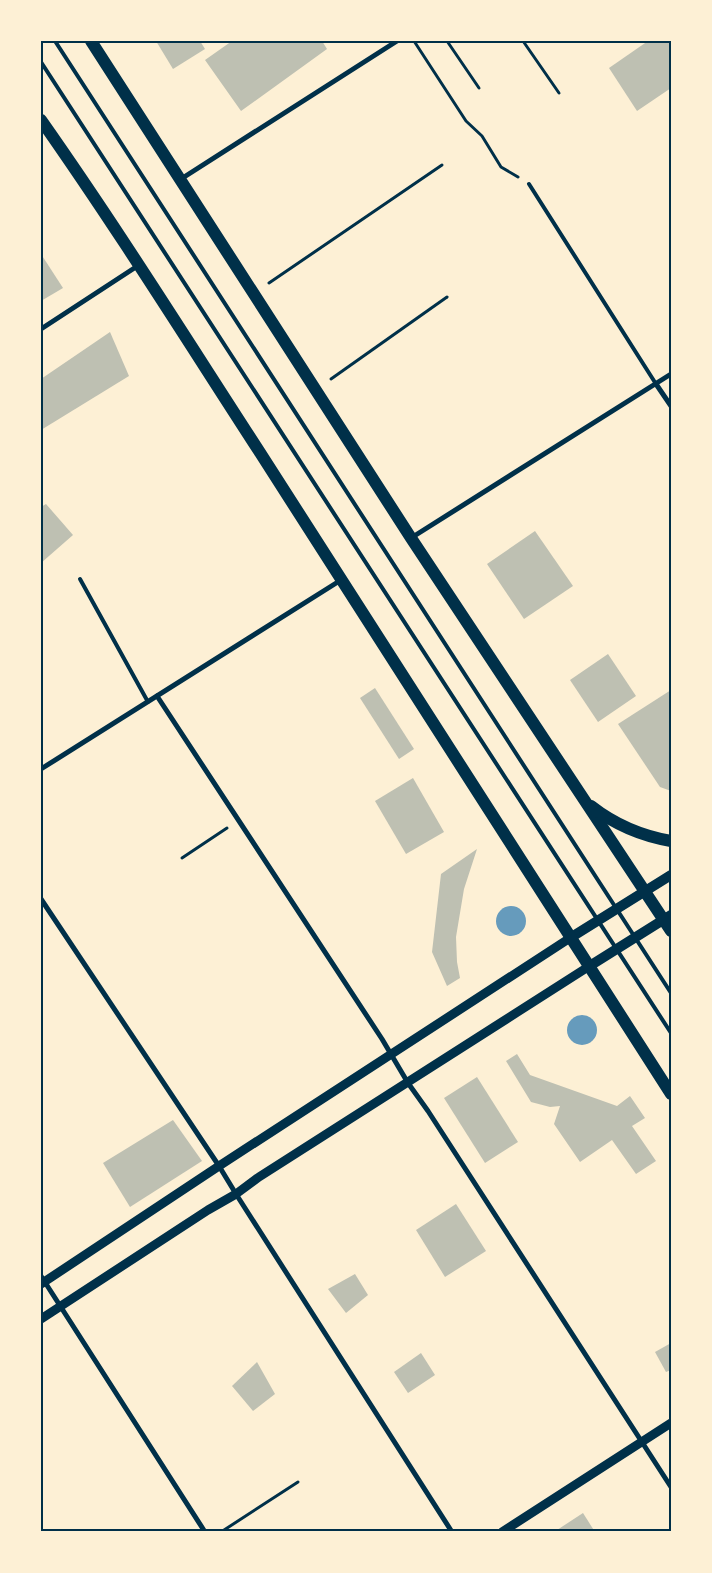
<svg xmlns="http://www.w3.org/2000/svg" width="712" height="1573" font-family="'IBM Plex Sans',sans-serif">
	<rect width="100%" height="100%" fill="#fdf0d5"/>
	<g fill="#669bbc">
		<circle cx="511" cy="921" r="15"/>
		<circle cx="582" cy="1030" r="15"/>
	</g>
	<g fill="#bec0b2">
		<path d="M156,41H200L205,49L173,69Z"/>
		<path d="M232,41H302L303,43L305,41H322L327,49L241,111L205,60Z"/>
		<path d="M648,41H671V88L637,111L609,68Z"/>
		<path d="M41,254L63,288L41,301Z"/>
		<path d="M110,332L129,376L41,430V379Z"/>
		<path d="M46,504L73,535L41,563V507Z"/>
		<path d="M535,531L573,586L524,619L487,564Z"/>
		<path d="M608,654L636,696L598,722L570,680Z"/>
		<path d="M375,688L414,749L399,759L360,698Z"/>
		<path d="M671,690V791L660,787L618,724Z"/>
		<path d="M413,778L444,832L406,854L375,801Z"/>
		<path d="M477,849L464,889L456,937L457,962L460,978L447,986L432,952L441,874Z"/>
		<path d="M517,1054L530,1075L617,1106L630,1096L645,1118L632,1126L656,1161L636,1174L612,1140L580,1162L554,1124L560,1106L550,1107L531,1102L506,1061Z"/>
		<path d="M477,1077L518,1142L485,1163L444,1098Z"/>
		<path d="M173,1120L202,1161L130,1207L103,1163Z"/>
		<path d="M456,1204L486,1251L445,1277L416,1230Z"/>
		<path d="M355,1274L368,1295L346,1313L328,1289Z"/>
		<path d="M671,1343V1370L666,1372L655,1352Z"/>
		<path d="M421,1353L435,1375L408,1393L394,1372Z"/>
		<path d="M257,1362L275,1394L253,1411L232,1386Z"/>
		<path d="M583,1513L595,1532H554Z"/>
	</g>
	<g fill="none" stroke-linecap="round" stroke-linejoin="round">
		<g stroke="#003049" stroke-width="3">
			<path d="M414,41L466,121L482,136L501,167L518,177"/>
			<path d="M447,41L479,88"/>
			<path d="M523,41L559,93"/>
			<path d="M269,283L442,165"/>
			<path d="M331,379L447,297"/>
			<path d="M182,858L227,828"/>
			<path d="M221,1532L298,1482"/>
		</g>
		<g stroke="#003049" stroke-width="4">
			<path d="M55,41L671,993"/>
			<path d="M41,62L671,1033"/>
			<path d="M529,184L656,384"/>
			<path d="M80,579L148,702"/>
		</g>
		<g stroke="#003049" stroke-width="5">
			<path d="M181,179L397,41"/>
			<path d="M41,329L139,265"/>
			<path d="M656,384L671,406"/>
			<path d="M411,538L671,374"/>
			<path d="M157,696L382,1039L408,1083L428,1111L671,1487"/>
			<path d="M41,769L341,580"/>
			<path d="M41,899L219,1166L236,1194L452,1532"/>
			<path d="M41,1276L205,1532"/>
		</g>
		<g stroke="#003049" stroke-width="9">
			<path d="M41,1284L219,1166L570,938"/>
			<path d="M41,1319L208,1210L236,1194L259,1177L588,967"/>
			<path d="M502,1532L671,1423"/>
		</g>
		<g stroke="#003049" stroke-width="10">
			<path d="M570,938L671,875"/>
			<path d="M588,967L671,915"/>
		</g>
		<g stroke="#003049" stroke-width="12">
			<path d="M91,41L411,538L671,931"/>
			<path d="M41,120C117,228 187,340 259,451C397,665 533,880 671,1094"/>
			<path d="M591,806C614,824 642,836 671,841"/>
		</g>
	</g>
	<rect width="712" height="1573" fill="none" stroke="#fdf0d5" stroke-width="85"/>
	<rect x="42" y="42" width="628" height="1488" fill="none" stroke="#003049" stroke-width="2"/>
</svg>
